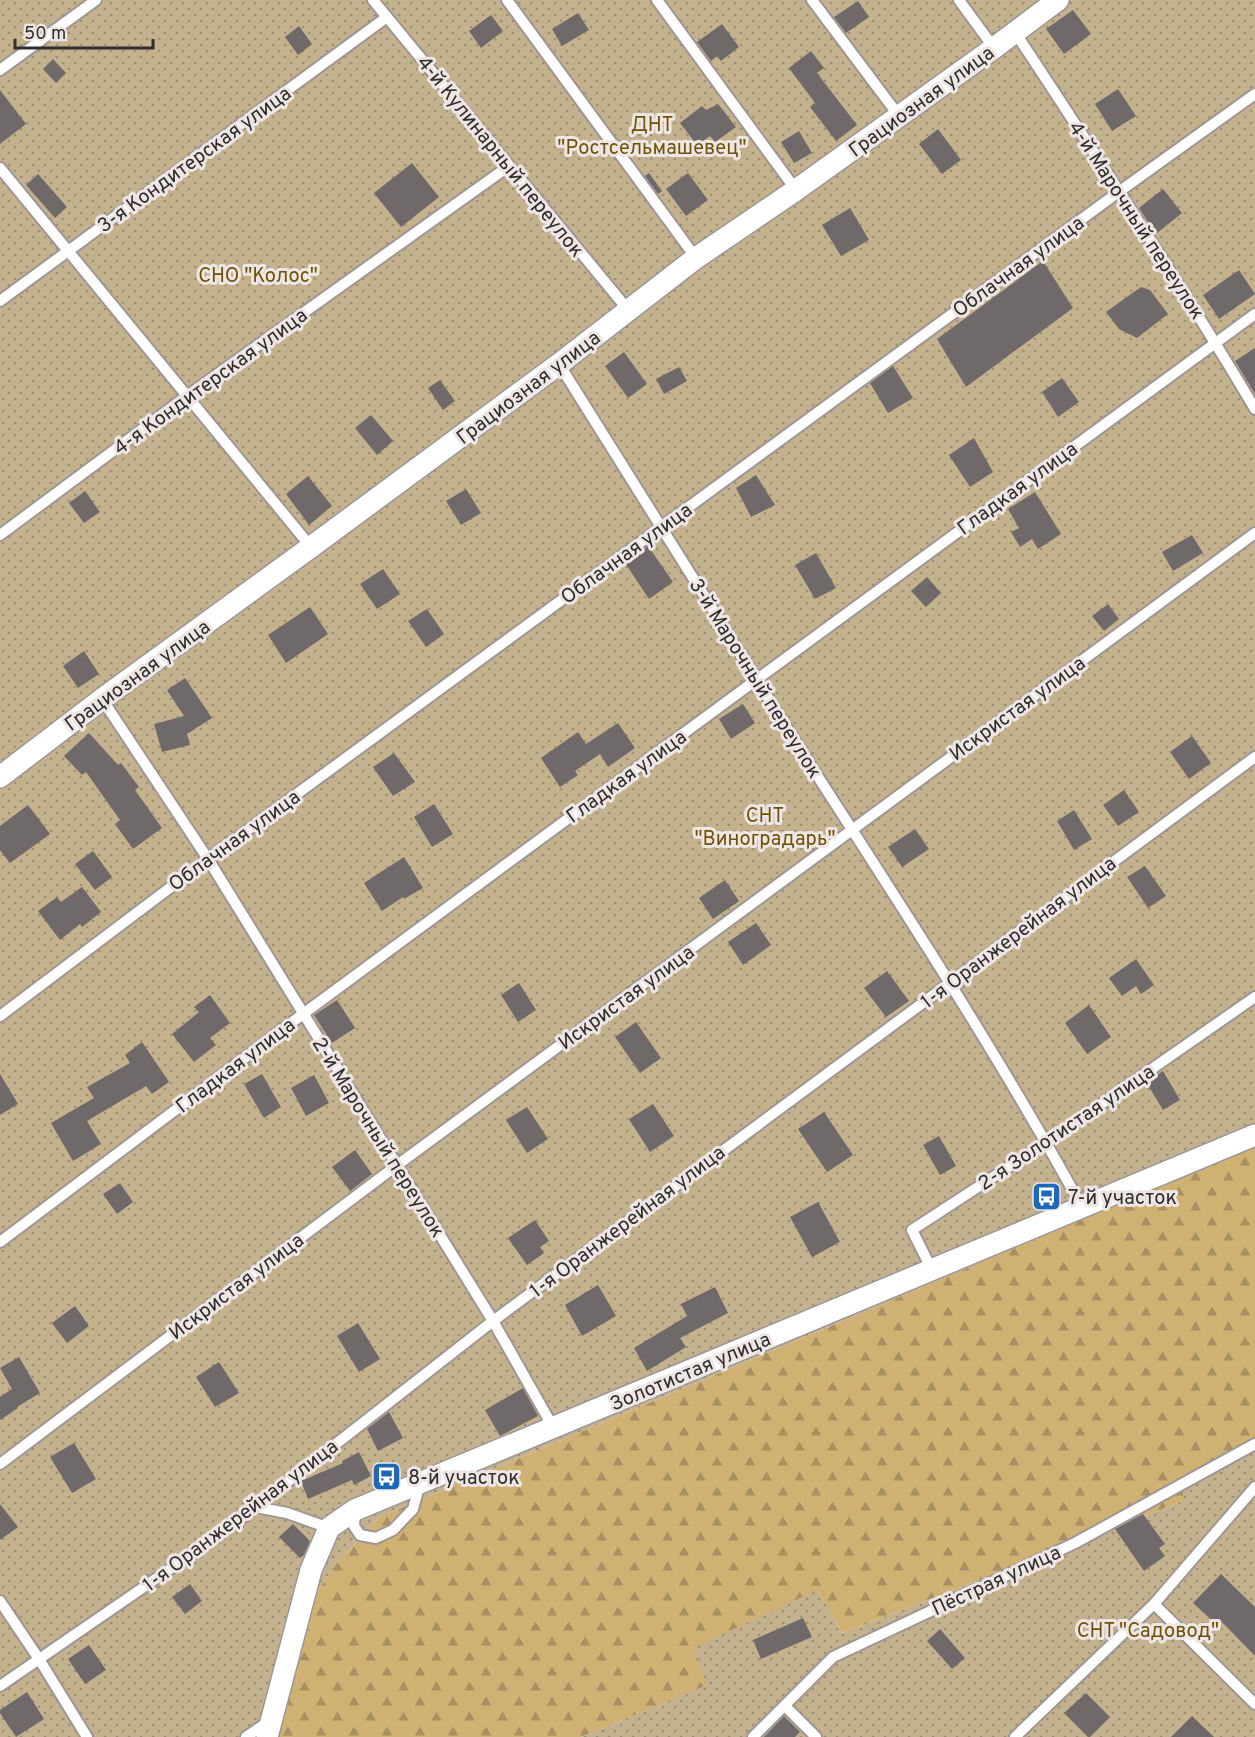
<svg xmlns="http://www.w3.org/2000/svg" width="1255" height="1737" font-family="Overpass,sans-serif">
	<defs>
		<pattern id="forest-firs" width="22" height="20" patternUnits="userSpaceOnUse" patternTransform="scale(1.5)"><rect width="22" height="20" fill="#cfb174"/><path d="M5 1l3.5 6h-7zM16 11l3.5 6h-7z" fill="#a89060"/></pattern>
		<pattern id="garden-dots" width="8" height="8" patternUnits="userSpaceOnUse" patternTransform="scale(1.5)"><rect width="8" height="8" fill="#c4b28e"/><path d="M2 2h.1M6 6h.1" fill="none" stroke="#a09174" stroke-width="1.8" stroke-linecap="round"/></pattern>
	</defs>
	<rect width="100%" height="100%" fill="#ede6e5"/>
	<path fill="url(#forest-firs)" d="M1255,1146V1440L1183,1501L843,1633L817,1590L708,1685L581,1737H271L303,1614L335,1565L380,1517Z"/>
	<g fill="url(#garden-dots)">
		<path d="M0,0H1255V1146L380,1517L335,1565L303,1614L271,1737H0Z"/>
		<path d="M1255,1440V1737H581L707,1685L693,1648L817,1590L843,1633L1183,1501V1488Z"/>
	</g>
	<g fill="#6f696a">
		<path d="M858,1L869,17L846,33L834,17Z"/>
		<path d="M1073,10L1091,34L1064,54L1046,29Z"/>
		<path d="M578,13L589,30L562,46L552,29Z"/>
		<path d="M491,15L503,31L481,48L469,31Z"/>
		<path d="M722,24L739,47L721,61L717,56L711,61L697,42Z"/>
		<path d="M299,26L312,44L298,55L285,37Z"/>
		<path d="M811,51L824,68L817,73L857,125L836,141L810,107L815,103L789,68Z"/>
		<path d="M53,59L66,73L56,83L43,69Z"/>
		<path d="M1118,89L1136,116L1112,131L1095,104Z"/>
		<path d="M0,90L26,124L0,144Z"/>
		<path d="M718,104L736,127L715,142L710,136L697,145L680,123L702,106L706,110Z"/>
		<path d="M938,129L961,160L942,174L919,144Z"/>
		<path d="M799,131L812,153L794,163L781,142Z"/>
		<path d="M412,163L439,197L401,227L374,193Z"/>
		<path d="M649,173L662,191L658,194L645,176Z"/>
		<path d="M688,173L708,200L686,216L666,189Z"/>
		<path d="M38,174L67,207L55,218L26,185Z"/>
		<path d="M1163,189L1182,213L1156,234L1139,208Z"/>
		<path d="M850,208L869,240L841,256L822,225Z"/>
		<path d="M1043,261L1073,308L966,387L937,339Z"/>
		<path d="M1239,270L1255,294L1219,319L1203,295Z"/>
		<path d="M1141,287L1150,290L1168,314L1137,338L1119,329L1106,312Z"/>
		<path d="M1255,348V394L1235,361Z"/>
		<path d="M624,352L647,384L628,398L605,366Z"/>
		<path d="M893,366L913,398L888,413L870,383Z"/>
		<path d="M679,367L687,381L664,394L656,379Z"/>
		<path d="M1062,378L1079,402L1058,417L1042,392Z"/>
		<path d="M440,380L455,401L443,410L428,388Z"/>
		<path d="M371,415L393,441L377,455L355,428Z"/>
		<path d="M974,438L993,472L970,487L949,455Z"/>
		<path d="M756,475L775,505L751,517L736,488Z"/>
		<path d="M308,476L332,506L309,525L286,494Z"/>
		<path d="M466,489L481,513L461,525L446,501Z"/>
		<path d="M85,491L100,512L84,523L69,503Z"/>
		<path d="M1035,492L1061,534L1038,549L1032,539L1020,547L1011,532L1019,528L1008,509Z"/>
		<path d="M1192,535L1203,553L1173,571L1162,552Z"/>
		<path d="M648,546L673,582L649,599L625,563Z"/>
		<path d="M816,553L836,588L815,599L795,565Z"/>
		<path d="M383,569L400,594L377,609L360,584Z"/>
		<path d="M927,577L941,593L926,607L911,591Z"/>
		<path d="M1108,604L1119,619L1104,631L1092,616Z"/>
		<path d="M310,607L328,634L286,663L268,635Z"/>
		<path d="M427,609L444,634L426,647L408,621Z"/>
		<path d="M84,651L99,674L78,688L63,666Z"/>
		<path d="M185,678L212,718L187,734L190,745L162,752L154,724L184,716L167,690Z"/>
		<path d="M743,704L755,723L731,739L719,719Z"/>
		<path d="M618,723L635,748L608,767L600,754L575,771L578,775L560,787L541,758L578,732L586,744Z"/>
		<path d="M89,733L118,765L121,763L139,787L135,790L162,828L133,849L115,824L120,820L86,772L82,775L64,756Z"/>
		<path d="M1192,736L1211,763L1189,779L1170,752Z"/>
		<path d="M394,753L415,782L393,796L373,767Z"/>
		<path d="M1124,790L1139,812L1118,826L1103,805Z"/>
		<path d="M434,804L453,834L432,847L414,817Z"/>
		<path d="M28,805L50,834L10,863L0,850V826Z"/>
		<path d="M1074,810L1092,839L1074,850L1057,821Z"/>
		<path d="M915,829L929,849L902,867L888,847Z"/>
		<path d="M93,851L112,877L95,890L75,864Z"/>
		<path d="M404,857L423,888L404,899L403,897L382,911L364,883Z"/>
		<path d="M1145,866L1166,896L1148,908L1127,877Z"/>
		<path d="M725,880L739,901L713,919L699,898Z"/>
		<path d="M82,887L101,912L82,927L80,924L60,940L38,911L57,897L61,902Z"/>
		<path d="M756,923L771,945L743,965L728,942Z"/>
		<path d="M1136,959L1154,985L1141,994L1136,986L1122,996L1109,978Z"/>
		<path d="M887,971L909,1001L886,1017L864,988Z"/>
		<path d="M519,983L536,1010L518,1022L501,995Z"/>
		<path d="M210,995L230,1023L210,1038L216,1045L194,1062L172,1034L199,1012L194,1007Z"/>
		<path d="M337,1000L355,1028L332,1043L314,1015Z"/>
		<path d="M1089,1005L1111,1037L1087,1054L1065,1023Z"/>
		<path d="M636,1022L661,1058L640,1073L615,1037Z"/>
		<path d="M142,1042L169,1082L152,1094L146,1086L87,1121L101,1144L73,1161L51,1123L94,1098L87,1087L130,1063L125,1055Z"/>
		<path d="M1163,1071L1180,1100L1163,1110L1146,1082Z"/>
		<path d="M0,1074L18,1104L0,1115Z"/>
		<path d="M262,1074L281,1107L264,1118L244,1084Z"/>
		<path d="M314,1075L329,1103L306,1116L291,1088Z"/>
		<path d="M653,1104L674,1136L650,1152L629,1119Z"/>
		<path d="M527,1107L548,1139L527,1153L506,1120Z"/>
		<path d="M824,1112L853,1155L827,1172L798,1129Z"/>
		<path d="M939,1136L956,1166L940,1175L923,1145Z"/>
		<path d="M355,1150L372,1174L350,1191L332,1167Z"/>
		<path d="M120,1183L133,1202L117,1214L103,1194Z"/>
		<path d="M818,1202L840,1242L812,1257L790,1217Z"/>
		<path d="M535,1220L549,1241L540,1247L544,1253L527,1265L508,1238Z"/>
		<path d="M598,1285L616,1316L582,1336L565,1305Z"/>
		<path d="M715,1287L728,1313L680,1338L686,1347L647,1371L634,1348L687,1316L681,1304Z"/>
		<path d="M75,1306L89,1326L67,1343L52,1323Z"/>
		<path d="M358,1323L380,1359L359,1372L337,1336Z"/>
		<path d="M19,1357L40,1393L17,1407L18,1408L0,1420V1397L12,1389L0,1368Z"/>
		<path d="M219,1362L239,1393L215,1407L196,1377Z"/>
		<path d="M523,1388L538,1416L500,1436L485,1410Z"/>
		<path d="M389,1412L403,1438L378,1451L367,1429Z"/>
		<path d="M74,1443L96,1479L72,1493L50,1457Z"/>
		<path d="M359,1452L371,1476L354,1485L352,1480L308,1499L301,1481L343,1463L342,1461Z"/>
		<path d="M0,1504L18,1527L0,1540Z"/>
		<path d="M1143,1514L1165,1544L1159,1548L1165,1556L1144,1571L1115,1529Z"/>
		<path d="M293,1524L310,1541L304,1555L300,1558L279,1537Z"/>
		<path d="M1221,1574L1255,1607V1656L1220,1620L1216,1624L1193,1603Z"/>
		<path d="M190,1584L202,1601L185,1614L172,1597Z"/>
		<path d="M803,1618L812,1637L761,1659L753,1640Z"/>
		<path d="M940,1629L965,1658L952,1669L927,1641Z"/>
		<path d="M89,1645L106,1670L85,1684L68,1659Z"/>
		<path d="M27,1692L44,1719L16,1737L0,1713V1710Z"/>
		<path d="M1086,1693L1110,1717L1090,1737H1088L1064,1713Z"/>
		<path d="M784,1716L800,1732L795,1737H764Z"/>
		<path d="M1192,1716L1214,1737H1171Z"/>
	</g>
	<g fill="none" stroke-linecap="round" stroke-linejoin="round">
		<defs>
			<g id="lane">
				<path d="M373,0L629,311"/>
				<path d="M507,0L696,258"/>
				<path d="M657,0L796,190"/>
				<path d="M812,0L899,116"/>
				<path d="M959,0L994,48"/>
				<path d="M1015,32C1097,157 1179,281 1255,409"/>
				<path d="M0,70L96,0"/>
				<path d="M0,168L311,547"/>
				<path d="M0,301L387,17"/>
				<path d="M559,364C638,491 717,618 797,744C895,897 995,1048 1082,1207"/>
				<path d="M0,535L187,396L509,166"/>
				<path d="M102,699L208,859L493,1321L553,1427"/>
				<path d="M0,1016L208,859L1120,191L1255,94"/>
				<path d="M0,1242L303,1014L756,680L1255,314"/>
				<path d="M932,1270L912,1230L1047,1142L1255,997"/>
				<path d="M0,1464L396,1166L1255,533"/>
				<path d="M256,1507L287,1513L329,1528"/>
				<path d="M355,1511L354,1526L360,1535L376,1538L393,1530L413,1509L420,1483"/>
				<path d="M0,1601L39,1659L87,1737"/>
				<path d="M1154,1604L1255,1704"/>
				<path d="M0,1686L221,1534L493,1321L1255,757"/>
				<path d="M785,1706L816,1737"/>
				<path d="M246,1737L268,1722"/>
				<path d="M753,1737L833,1657L1075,1543L1255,1444"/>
				<path d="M1015,1737L1154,1604L1255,1487"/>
			</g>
			<g id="street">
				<path d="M0,777L102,699L311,547L559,364L696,258L796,190L994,48L1058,0"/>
				<path d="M267,1737L311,1570L329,1528L355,1510L1255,1135"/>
			</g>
		</defs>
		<use href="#lane" stroke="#9d9695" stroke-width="14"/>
		<use href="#street" stroke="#9d9695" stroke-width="24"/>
		<use href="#lane" stroke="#fff" stroke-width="10"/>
		<use href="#street" stroke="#fff" stroke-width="21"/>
	</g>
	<defs>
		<symbol id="bus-square" viewBox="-11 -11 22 22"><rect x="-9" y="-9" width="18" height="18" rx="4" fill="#1b69b8" stroke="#ede6e5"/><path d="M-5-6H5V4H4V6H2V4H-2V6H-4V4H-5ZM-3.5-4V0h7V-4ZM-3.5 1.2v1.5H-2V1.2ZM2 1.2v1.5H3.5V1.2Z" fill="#fff"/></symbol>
	</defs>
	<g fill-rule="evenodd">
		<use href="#bus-square" x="1030" y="1180" width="33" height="33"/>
		<use href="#bus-square" x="370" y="1460" width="33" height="33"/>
	</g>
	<g text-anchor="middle" stroke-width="6" stroke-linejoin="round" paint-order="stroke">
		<g font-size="20" fill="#302d2d" stroke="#ede6e5">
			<text transform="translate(921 101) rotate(-36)" y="7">Грациозная улица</text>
			<text transform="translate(501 156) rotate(51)" y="7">4-й Кулинарный переулок</text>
			<text transform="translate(194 159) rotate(-36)" y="7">3-я Кондитерская улица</text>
			<text transform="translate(1137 220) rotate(57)" y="7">4-й Марочный переулок</text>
			<text transform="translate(1018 266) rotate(-36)" y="7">Облачная улица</text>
			<text transform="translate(210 381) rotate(-36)" y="7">4-я Кондитерская улица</text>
			<text transform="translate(528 387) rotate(-37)" y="7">Грациозная улица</text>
			<text transform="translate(1017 488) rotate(-36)" y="7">Гладкая улица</text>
			<text transform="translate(626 553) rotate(-36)" y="7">Облачная улица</text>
			<text transform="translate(137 675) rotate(-36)" y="7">Грациозная улица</text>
			<text transform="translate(756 678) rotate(58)" y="7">3-й Марочный переулок</text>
			<text transform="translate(1017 708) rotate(-36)" y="7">Искристая улица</text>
			<text transform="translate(626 776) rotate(-36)" y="7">Гладкая улица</text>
			<text transform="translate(234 840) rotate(-36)" y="7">Облачная улица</text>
			<text transform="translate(1018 932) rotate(-37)" y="7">1-я Оранжерейная улица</text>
			<text transform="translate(626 997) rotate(-36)" y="7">Искристая улица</text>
			<text transform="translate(235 1065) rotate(-37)" y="7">Гладкая улица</text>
			<text transform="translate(1066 1127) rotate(-34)" y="7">2-я Золотистая улица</text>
			<text transform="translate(379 1137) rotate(58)" y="7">2-й Марочный переулок</text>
			<text transform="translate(627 1221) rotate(-37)" y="7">1-я Оранжерейная улица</text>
			<text transform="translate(236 1286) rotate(-37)" y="7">Искристая улица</text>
			<text transform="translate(690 1371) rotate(-23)" y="7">Золотистая улица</text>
			<text transform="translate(240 1515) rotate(-37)" y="7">1-я Оранжерейная улица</text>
			<text transform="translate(996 1580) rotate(-25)" y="7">Пёстрая улица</text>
		</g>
		<g font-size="20" fill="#6f5203" stroke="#ede6e5">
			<text x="652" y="131">ДНТ<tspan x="652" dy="23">"Ростсельмашевец"</tspan></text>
			<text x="258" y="282">СНО "Колос"</text>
			<text x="765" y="822">СНТ<tspan x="765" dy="23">"Виноградарь"</tspan></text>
			<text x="1148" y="1637">СНТ "Садовод"</text>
		</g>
		<g font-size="20" fill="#302d2d" stroke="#ede6e5" text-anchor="start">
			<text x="1068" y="1204">7-й участок</text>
			<text x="408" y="1484">8-й участок</text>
		</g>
	</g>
	<path d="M15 39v9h138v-9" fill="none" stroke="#302d2d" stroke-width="3"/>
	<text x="24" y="39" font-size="18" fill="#302d2d" stroke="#ede6e5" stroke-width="4.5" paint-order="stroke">50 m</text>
</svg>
